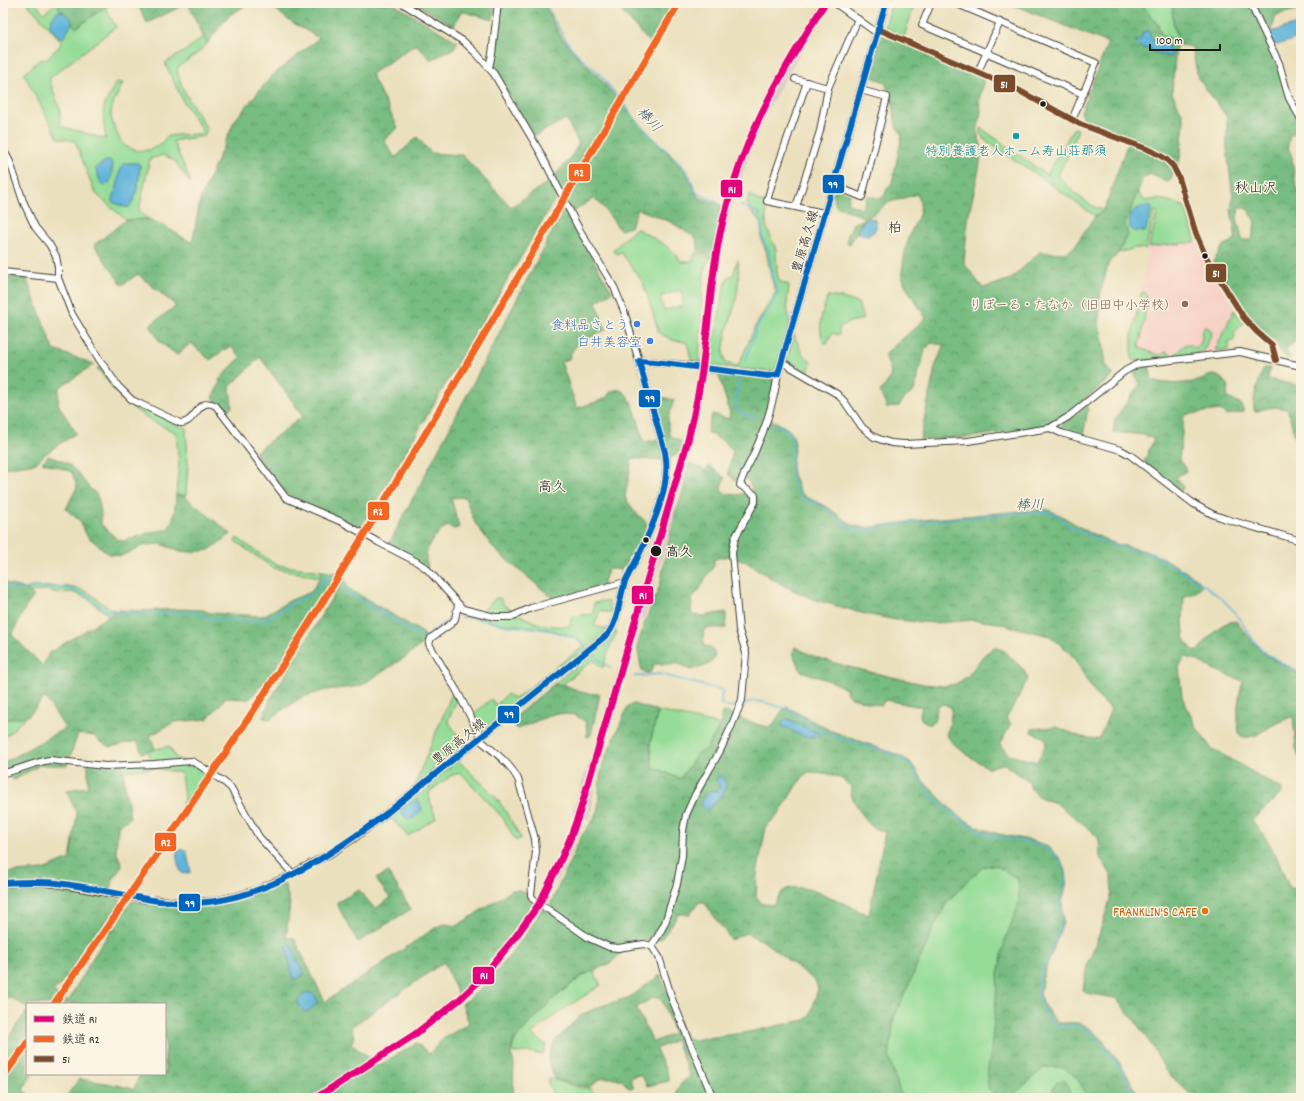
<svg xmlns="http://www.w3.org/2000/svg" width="1304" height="1101" font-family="Dekko,'Klee One',sans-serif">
	<defs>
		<pattern id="forest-crowns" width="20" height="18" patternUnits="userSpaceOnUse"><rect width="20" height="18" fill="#77bc80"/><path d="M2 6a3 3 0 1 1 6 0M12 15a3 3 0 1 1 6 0" fill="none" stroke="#619868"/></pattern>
	</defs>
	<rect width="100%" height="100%" fill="#fcf5e5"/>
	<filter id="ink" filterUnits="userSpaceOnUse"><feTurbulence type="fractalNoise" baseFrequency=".025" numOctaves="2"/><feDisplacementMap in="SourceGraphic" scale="8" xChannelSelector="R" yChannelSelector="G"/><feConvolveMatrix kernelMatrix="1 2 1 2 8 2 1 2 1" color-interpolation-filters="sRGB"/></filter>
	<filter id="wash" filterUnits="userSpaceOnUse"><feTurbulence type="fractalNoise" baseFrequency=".012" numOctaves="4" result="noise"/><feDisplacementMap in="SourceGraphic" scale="16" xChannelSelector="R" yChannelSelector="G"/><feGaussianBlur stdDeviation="0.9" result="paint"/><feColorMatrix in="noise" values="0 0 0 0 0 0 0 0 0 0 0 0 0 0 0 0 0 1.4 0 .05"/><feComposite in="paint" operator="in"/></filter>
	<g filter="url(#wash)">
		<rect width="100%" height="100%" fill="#ebe0bd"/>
		<path fill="#f6d2c5" d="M1196,242L1203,258L1236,311L1217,353L1212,352L1132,364L1131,336L1149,247Z"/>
		<path fill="#d1bfbf" d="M823,3H829L770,105L759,129L743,172L733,202L719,268L701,407L696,428L674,507L676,508L644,620L641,619L595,777L593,801L590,820L582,818L571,851L560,875L543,904L539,901L563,850L576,815L572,813L584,776L594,753L651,556L646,554L651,542L655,543L666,504L669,505L690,427L700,373L718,234L727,200L737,170L765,102L779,75Z"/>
		<g fill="#94dc97" stroke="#587c5a" fill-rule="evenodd">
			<path d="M27,3H35L44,13L56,3H62L58,7L76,28L105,7L116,27L69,63L49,79L60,110V126L106,139C105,129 101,115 105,104C108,96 113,90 116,82L123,83C119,92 111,104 111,115C111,120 119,140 123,144C135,155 158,152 166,137C176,134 188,135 200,134L202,130L183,101L165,63L185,51L204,36L207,44L199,52L177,68C180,90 196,110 207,129L204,136L173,141L191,182H189L175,161L163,155L150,159L139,210L148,219L126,220L95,193L75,141L58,138L24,74L39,60L48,59L50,55L60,46L61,41Z"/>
			<path d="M892,3H915L904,37L885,27Z"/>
			<path d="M1144,3H1173C1171,17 1174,32 1181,45L1176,46L1173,39L1161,35L1158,25L1143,6Z"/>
			<path d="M981,128L1047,175L1074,128L1078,129L1072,147L1058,175C1069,188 1087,207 1104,210L1095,216L1042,178L986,141L980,134Z"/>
			<path d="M1137,191L1142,198L1146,201C1160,196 1172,202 1185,207L1196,242L1149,247L1157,213L1154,212L1146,249L1135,248L1118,253L1128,235L1125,225Z"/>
			<path d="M750,194L758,201L764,202L766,209V225L776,250L777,272L779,281L789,285L787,304L790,325L777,367L774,371L772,372L708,365L712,343L714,341L725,285L728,277L733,275L738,259L739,277L736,301L728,327L723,351L725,363L738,366L756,325L776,292L771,277L766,250L762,242L761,224L759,220L751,212L747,202Z"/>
			<path d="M636,228C649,236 674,247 681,262L692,261L696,252L711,259L706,263L703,278L699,363L692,362L687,343L681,341H675L659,333L643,282L621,252L616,254L613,250ZM676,291H682L683,306L664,310L660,297Z"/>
			<path d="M1144,292L1147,295V301L1141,339L1139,343L1140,348L1158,355H1162L1165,352L1169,353L1171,355V358L1135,361L1132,360V335L1141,294Z"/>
			<path d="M828,296L842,298L858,303L863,319L849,322L839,328V335L832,333L827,343H824C817,327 822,311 828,296Z"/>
			<path d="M1234,310L1244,323L1234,333L1235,337L1233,340L1229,341V350H1215Z"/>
			<path d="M1207,327L1211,330L1212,334L1203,351L1191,355L1176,356V353L1184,345L1188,344L1196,348C1206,339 1199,336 1203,328Z"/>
			<path d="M794,335L802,353L811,362L808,373L787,360Z"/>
			<path d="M97,368H103L123,397L179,426L186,427L188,463L186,495H176L179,464L176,433L152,421L123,401Z"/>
			<path d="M237,538L276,565L322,571L320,577L273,568L235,541Z"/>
			<path d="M31,587C51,587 74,583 92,595C100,601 104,606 115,610L107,614L87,598L72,592L59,593L46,590L31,592L25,589Z"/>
			<path d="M496,598H500C503,606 507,607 513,610C519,613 524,618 530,620C540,626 559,627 570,626L571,619L572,616L593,614L594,603L603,601L608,602L611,610L610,613L600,610L594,626L607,629L602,636L482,732L473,715L491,699L496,705L507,694L515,699L585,645C567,629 527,626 504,624C495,623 486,620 476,617Z"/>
			<path d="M615,631L617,632L610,646L603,668L593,660L564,683L565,685H553L605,642Z"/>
			<path d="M453,691L457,699L448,721L465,746L415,784Z"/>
			<path d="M658,711L720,725L706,750L698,753L680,779L652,766L650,744Z"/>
			<path d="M27,716L3,739V720Z"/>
			<path d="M169,746L176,758L197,767L208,775L182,813L180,810L184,799L181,773L155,768L124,771L122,764L128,761L150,760L148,751Z"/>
			<path d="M458,760C469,772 481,782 492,793C504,806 512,823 521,838L516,841L503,818L461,773L452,775L429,792L430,801L436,818L408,836L390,817L404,803Z"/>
			<path d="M993,849L1038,864L1009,970L1061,1059L1099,1098H885L882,1012L918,936Z"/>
			<path d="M593,970L601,985L561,1011L531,1034L546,1045L543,1055L530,1052L514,1053L512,1049C516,1028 573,980 593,970Z"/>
			<path d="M549,1078L574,1086L591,1089L593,1094L642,1093L644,1097L663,1096V1098H555L548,1083Z"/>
		</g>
		<g fill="url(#forest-crowns)" stroke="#4a6c4e" fill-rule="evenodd">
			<path d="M62,3H118L105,7L76,28L57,6Z"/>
			<path d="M137,3H250L228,16L207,44L188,3L147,23Z"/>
			<path d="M269,3H392L458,42L454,48L431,60L416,44L371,74L398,128L384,140L395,158L417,137L431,153L462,155L511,207L551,180L568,161L579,144L566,119L534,136L492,66L500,26L501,3H543L562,38L584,63L597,75L625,108L686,172L698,197L721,205L714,259L699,251L696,238L671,222L638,209L630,227L620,230L604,208L594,198L573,212L552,182L557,196L361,527L284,493L254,453L303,416L260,357L230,387L232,407L225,414L212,397L220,384L219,380L241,357L230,346L210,360L191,343L177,355L160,342L150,325L176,306L138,274L122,285L94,245L126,220L148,219L161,224L192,243L201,197L235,120L271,77L319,38L288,20Z"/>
			<path d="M414,3H495L493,20L461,11L454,26Z"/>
			<path d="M617,3H673L650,43L622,12Z"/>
			<path d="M1009,3H1144L1143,6L1158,25L1161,35L1173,39L1176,46L1172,93L1182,113L1184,121L1181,153L1179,163L1170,180L1166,182L1150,174L1143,178L1125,225L1128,235L1118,253L1108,265L1100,295L1099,324L1103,341L1106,367L1114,375L1065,416L1047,426L971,437L920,440L935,367L944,345L931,343L925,350L914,391L905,398L899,406L887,408L880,392C893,375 894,375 884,355L926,318C921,310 903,284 902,277C901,269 907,240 911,232C917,217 925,212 917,194L887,203L878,211L865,219L861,223L850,244L847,242L848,235L853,223L859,222L864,217L836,206L833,195L835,188L850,194L847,203L862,209L867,196L878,198L884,197L888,187L892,183L902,135L896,126L893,104L885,82L869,76L881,34L984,77L979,101L981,111L977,133L982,148L979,169L968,218L964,263L983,288L1011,279L1040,252L1066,253L1074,247L1095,216L1104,210L1129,139L1085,121L1081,112L1108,43Z"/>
			<path d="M1173,3H1301V9L1276,15L1271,34L1270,50L1279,70L1298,119L1301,122V133L1299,131L1289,136C1290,140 1289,141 1288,145C1288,149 1291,153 1292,157C1294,172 1294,184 1301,197V337L1286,349L1290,359L1286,358L1275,343L1259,331L1247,316L1213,262L1223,246L1236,240L1231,209L1233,198L1227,149V117L1198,78L1192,47L1181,45C1174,32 1171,17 1173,3ZM1240,206L1249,210L1255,222L1252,240H1242L1237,217Z"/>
			<path d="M564,209L612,292L596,302L606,330L597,333L596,335C582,340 572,346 569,359L561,362L577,408C584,406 601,401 607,397C608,396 609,393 611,392C631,378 640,430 644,442H646L662,438L652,402L658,396L674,400C670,412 665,423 670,436L681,441C685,466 646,459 632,458L625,497L633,510L648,524L628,569H608L603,586L554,599L495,550L475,523L465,497L451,498L459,527L455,529L448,526C438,531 426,545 426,557C426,560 427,564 428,567L418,566L389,544Z"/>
			<path d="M3,276L26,278L54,350L94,364L59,388L58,404L76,433L45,454L36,463L3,468Z"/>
			<path d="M1149,365L1152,380C1166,385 1184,384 1198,381C1204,380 1207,375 1213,375C1219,375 1224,381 1228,384L1227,398L1240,403L1244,412L1227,415L1220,410L1184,415L1179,461L1186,467V471L1176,477L1184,486L1181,491L1144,462L1154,439L1144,435L1113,432L1115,419L1140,384L1133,370L1138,367Z"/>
			<path d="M1264,368H1270L1268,379L1297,385L1301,388V449L1298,448L1288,410C1276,405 1266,408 1255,412C1250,402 1260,378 1264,368Z"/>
			<path d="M721,372L773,379L774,384L765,416L788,429L793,435L795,443L792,465L793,474L799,490L804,496L827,507L852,525L865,528L931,519L1046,509L1060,515L1088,532L1116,544L1145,551L1163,558L1196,578L1202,584C1198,593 1194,594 1184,596L1183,623L1185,642L1196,652C1209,640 1217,622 1236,621L1253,642L1266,655L1301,675V763L1296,749L1293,716L1271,726L1257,735L1245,738L1239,734C1237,714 1237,701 1243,681L1215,670L1194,659L1185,657L1179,667L1182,697L1197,728L1211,748L1282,789V793L1252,820C1262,833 1272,846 1279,862C1283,871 1285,880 1290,888L1301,890V1098H1201L1189,1093L1165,1070L1153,1047L1132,1017L1115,998L1086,993L1083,990L1087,965L1099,935L1112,893L1111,875L1100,857L1099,840L1091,830L1056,803L1041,798L1030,788V783C1023,774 1012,773 1005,764L997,765L989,768C973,759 958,750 946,735L949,727L952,708L944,704L937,706L936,718L930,725L921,719L920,714L922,707L885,700L881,706L852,698L847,694L846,689L833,682L801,671C797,662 791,655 795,647L815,657L849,667L923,684L945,686L956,684L968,676L983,656L994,647L1003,650L1024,670L1028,679L1006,719L1011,723L1000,745L1009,755L1037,762L1046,744L1045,738L1031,732L1032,729L1057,727L1081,737L1099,739L1111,709L1098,697L1086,679L1074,658L1067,650L1050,636L1009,626L999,623L974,620L934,623L896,620L865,614L813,599L784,586L743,560L728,556L714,559V566L706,577L700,589L692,598L691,611L692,615L704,616L726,612V628H706L703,632L704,645L712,649L715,655C712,667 701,667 690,670L679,664H654L650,673H645L642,671L638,652V643L643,627L660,585L667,548L676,512L683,492L689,463L705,470L709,466L725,478L721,486L722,492C732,496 744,496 753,489L745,477L740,476L737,481L733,479L728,474L733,451L725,442L707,432L712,414L729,419L730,413L719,376Z"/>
			<path d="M1086,406L1088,409L1083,436L1061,430L1059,428Z"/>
			<path d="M48,456C71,462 74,468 87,485C89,489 93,490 96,494C101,503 101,514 101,524L117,539L124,541L148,533L168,529C175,519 175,507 176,495L184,496L231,534L209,550L190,552L180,551L160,544L146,545L121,556L109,554L87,536L80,521L66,509L77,487L72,472L42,462Z"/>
			<path d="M322,571L336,573L274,672L249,699L224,698C221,706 213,711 207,719L174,722L150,736L155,749L142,753L137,741L110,747L99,741L95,736L78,734L67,765H40L13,780L3,770V763L65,728L45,697L28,716L3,720V581L10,585L23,588L34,596L25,608L12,635L43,666L49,653L118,610L137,611L181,609L203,610L210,613L263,616L291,600L311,592L320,577Z"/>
			<path d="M344,578L348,588L423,633L425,642L404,658L360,686L327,690L302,697L269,719L263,718L270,700Z"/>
			<path d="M553,685H565L584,693L600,694L591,735L587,737L586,722L575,715L556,713L517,729L511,720Z"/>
			<path d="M634,704L658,711L650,744L652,766L680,779L698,753L706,750L720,725L722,712C739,714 754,727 772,727L781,712L787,707L829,730L901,756L910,762L918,773L924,782L956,814L975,826L999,834L1034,841L1048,847L1060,858L1066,871L1067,881L1062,902L1063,923L1043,976L1040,992L1042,1003L1057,1023C1065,1024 1074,1021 1081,1024C1101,1029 1131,1080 1140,1098H1087C1084,1086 1075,1073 1063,1068C1058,1066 1049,1068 1044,1068L1010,1098H997L988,1088L987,1075L991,1050L998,975L1005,940L1018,906L1019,898L1018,879L997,866L992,865L983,867L968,880L947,902L934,927L894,1018L889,1058L902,1098H677C675,1088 682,1081 690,1077L676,1040L656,1049L669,1077V1081L647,1086L642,1076C637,1074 634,1076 630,1079L634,1087L629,1088L622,1080L615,1078H602L589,1087L577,1085L555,1079L548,1062L550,1053L555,1041L580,1016L596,1008L630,997L660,975L685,1036L692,1040L749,1032L795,1022L805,1020L810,1016L818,989L816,983L809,976L763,941L746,933L731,940L704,902H699L690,914H679L661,939L634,943L624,950L611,963L583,975L562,991L526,1027L513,1042L511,1054L514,1064L513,1098H65L79,1079L107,1083L134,1089L140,1074H165V1004H27V1007L11,998L3,996V873L43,870L70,859L77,814L66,790L88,787V763L122,764L130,818L118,826L116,851L122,865L113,880L110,897L122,900L60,986L53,990C57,996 62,1000 69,1001C86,965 109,933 132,901C153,904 176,909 199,907C228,903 257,893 284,883L290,903L286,938H294L325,1002L438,926L445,924L457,926L512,890H519L530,895L529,899L533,903L500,951L459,997L444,962L351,1027L354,1037L351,1044L379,1065L417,1043L429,1054L443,1039L469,1023L462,1004C483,990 498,971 513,951C524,937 534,925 541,909L544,911L551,903L582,835L593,820L598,808L600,777L604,761L628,706ZM789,719L809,729L818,737L797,734L789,728ZM808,772C827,773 838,773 851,787V795L863,817L873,828L885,832L869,915C850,908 800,876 782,892C779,895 776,901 774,905L762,904L756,896L757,874L766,827L780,812L798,783ZM724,780C727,787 724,795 718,800C714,802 706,802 702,802L711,790L717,791L720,788L719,784ZM654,997L662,1000L674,1034L653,1042L637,1010V1007Z"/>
			<path d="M388,872L411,909L358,942L336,903L359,890L375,909L390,898L376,879Z"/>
			<path d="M27,1011V1074H32L23,1090L33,1098H3V1045Z"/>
			<path d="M1063,1080L1069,1086V1095L1067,1098H1048L1057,1081Z"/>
		</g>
		<g fill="#5eb4da" stroke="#3d687b">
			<path d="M58,11L64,12L72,20C71,27 67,32 63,38H60L49,25L52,18Z"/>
			<path d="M1301,23V37L1277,45L1273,44L1270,35L1271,32Z"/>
			<path d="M1148,30L1153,41L1169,46L1168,50L1172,53L1171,57L1153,52L1151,49L1141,48L1136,43L1135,41L1141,39L1143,32Z"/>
			<path d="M106,161H111C114,168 111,175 110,182L104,186L101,183L95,168Z"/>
			<path d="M125,163H138L140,165C139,178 138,198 128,208L112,202L117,187L120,169Z"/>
			<path d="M1147,206L1152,208L1145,232L1134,231L1130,228C1129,221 1129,211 1138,208C1142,206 1143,208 1147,206Z"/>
			<path d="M869,218L874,219C881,231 869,239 857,233L862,223Z"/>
			<path d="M786,718L819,734L820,737C814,737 802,737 797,734C790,731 791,728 782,727V722Z"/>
			<path d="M720,776C734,785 721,795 715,803C712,805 711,807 708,810L703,808L701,805C702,800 706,794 711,790L717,791L720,788L719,784L716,781L717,777Z"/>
			<path d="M417,799L420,803L422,810L414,818L407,819L400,812L402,808Z"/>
			<path d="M181,850H186L191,872L183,874C178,869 176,857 177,851Z"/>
			<path d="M287,944H290L292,947L304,974L295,980L293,979L287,950Z"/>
			<path d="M307,992L314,994L318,1002L310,1010L304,1012L298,1003V1000Z"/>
		</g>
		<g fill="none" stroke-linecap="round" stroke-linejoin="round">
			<g stroke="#5eb4da" stroke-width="1.5">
				<path d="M545,3L563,35L570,46L584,61L598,72L642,127L680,163L690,176L695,190L698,194L718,202"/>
				<path d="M741,206L748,208L760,214L763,240L769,251L774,283L779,292L757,327L745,361"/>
				<path d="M739,379L735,402L736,409L743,414L756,417"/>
				<path d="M774,424C779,426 785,428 788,431C798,440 783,476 800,495C806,502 816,502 824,507C837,516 845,529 862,531C869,531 886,526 895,525C945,521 996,512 1047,512L1057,515L1071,527L1101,541L1124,548L1153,554L1207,587L1221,598L1233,610L1255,642L1267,654L1284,664L1301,672"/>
				<path d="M3,586L11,589L17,590L39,587L71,589L86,595L105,610L135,614L186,613H197L210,619L262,621L267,619L296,601L311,595L316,591L328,574L343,582L346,591L420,636L426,637L451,617"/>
				<path d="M460,617C474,616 488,622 503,625C530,629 564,627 586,647"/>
				<path d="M592,653L610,668"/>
				<path d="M634,676H642L659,674L722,690L724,692L721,696V704C726,707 732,707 737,705"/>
				<path d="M743,705C747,704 750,701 755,701C759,700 778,707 784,708C792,711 796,716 803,720C814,727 828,733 839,738C858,745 897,751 910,765C917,772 921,782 927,790C938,803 952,815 967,824C977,830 989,836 1001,838C1025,842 1056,843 1064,871C1067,881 1062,891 1060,901C1058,911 1062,920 1059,930C1053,951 1030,982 1040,1002C1043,1008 1047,1018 1052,1022C1061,1032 1076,1021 1086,1029C1093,1033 1097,1039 1102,1045C1117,1063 1126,1078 1137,1098"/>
			</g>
		</g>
	</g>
	<g filter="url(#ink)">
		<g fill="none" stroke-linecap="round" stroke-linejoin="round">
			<defs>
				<g id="minor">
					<path d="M402,3L463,41L477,54L494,74L540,152L579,229L614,287L624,311L639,361"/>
					<path d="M835,3L877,33"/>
					<path d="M931,3L922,25L1083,94"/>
					<path d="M955,3L1096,63L1072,120"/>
					<path d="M1250,3L1279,63L1289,98L1301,119"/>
					<path d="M878,29L1016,89L1080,124L1152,151L1166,159L1173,166L1179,178L1196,234L1206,257L1244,318L1257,332L1272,345L1276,360"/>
					<path d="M489,67L492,54L498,3"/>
					<path d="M978,72L1000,22"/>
					<path d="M795,79L828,88"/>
					<path d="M807,82L772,183L767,201L824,213"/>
					<path d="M3,149L10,162L23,201L35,227L49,244L56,256L58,267V278L72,314L99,359L118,386L132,400L180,423C196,424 198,395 216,406L286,498L342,522L378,542L417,562L427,569L463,609L495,617H511L531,608L625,582"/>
					<path d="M833,185L862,197L887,97L860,90"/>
					<path d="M796,207L820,131L828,88L858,19"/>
					<path d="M3,272L58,278"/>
					<path d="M782,362L837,394L844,401L862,427L874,437L882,440L891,443L904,444L968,441L1050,428L1068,417L1125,371L1138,364L1240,352L1301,366"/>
					<path d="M1050,428L1061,433L1121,450L1130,455L1194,504L1212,514L1226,519L1301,541"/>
					<path d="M458,605L455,619L452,623L431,638L429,644L457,691L481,737"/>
					<path d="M479,739C493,751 509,762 518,779L535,839L536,851L531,895L533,899L589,938L609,947L618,948L644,944L651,946L653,948L659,957L672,999L713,1098"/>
					<path d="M3,773C19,770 34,762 50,760L105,766L154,764L191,761L199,765L224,782L231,788L259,837L293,874"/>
					<path d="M651,946L658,936L665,923L677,884L682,856L683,831L686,815L695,795L720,751L731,727L742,700L746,653L739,630L732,553L735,538L755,502V495L740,485C743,473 751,462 755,451C766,427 774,400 778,374"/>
				</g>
				<g id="major">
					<path d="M710,369L768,376L778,374L886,3"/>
					<path d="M3,883L39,882L59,884L145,899L185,903L216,901L234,897L257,890L289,876L331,853L354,838L387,813L608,634C619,619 619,599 625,582C629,573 634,565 638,557C652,527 672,486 665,452L639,361L655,362L699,367"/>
				</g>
			</defs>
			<use href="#minor" stroke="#3b3934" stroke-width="8"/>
			<use href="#major" stroke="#3b3934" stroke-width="9"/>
			<use href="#minor" stroke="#fff" stroke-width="6"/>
			<use href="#major" stroke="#f8bf6c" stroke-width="7"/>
			<defs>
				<path id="bus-1" d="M878,29L1016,89L1080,124L1152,151L1166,159L1173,166L1179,178L1196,234L1206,257L1244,318L1257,332L1272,345L1276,360"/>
				<path id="bus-2" d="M3,883C21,882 39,881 57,883C91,887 125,896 159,901C178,903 197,904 216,901C278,891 338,850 387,813L608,634C619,619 619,599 625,582C629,573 634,565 638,557C652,527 672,486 665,452L639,361L655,362L768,376L778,374L886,3"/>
			</defs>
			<use href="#bus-1" stroke="#fcf5e5" stroke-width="9"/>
			<use href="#bus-2" stroke="#fcf5e5" stroke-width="9"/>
			<use href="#bus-1" stroke="#7a4b2a" stroke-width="6"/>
			<use href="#bus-2" stroke="#0065bd" stroke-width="6"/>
			<defs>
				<path id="rail-1" d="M316,1098L414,1035L459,1000L479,981L514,939L539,904L558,866L570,839L580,811L688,440C694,415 700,389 703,363C709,320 711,276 720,234C732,178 754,123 783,73C796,49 811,26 825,3"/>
				<g id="rail-2">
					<path d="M54,1004C127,898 201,793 270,685C413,462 544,231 679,3"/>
					<path d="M3,1077L27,1043"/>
				</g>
			</defs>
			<use href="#rail-1" stroke="#fcf5e5" stroke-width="10"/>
			<use href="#rail-2" stroke="#fcf5e5" stroke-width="10"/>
			<use href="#rail-1" stroke="#e5007d" stroke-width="7"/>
			<use href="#rail-2" stroke="#f26522" stroke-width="7"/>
		</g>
	</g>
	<g fill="#1c1c1c" stroke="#fcf5e5" stroke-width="1.5">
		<circle cx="1043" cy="104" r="3.5"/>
		<circle cx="1205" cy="256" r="3.5"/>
		<circle cx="646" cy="540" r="3.5"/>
		<circle cx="656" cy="551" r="6"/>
	</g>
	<circle fill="#0f9aa8" stroke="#fcf5e5" stroke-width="1.5" cx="1016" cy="136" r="4"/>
	<circle fill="#8d6e63" stroke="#fcf5e5" stroke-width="1.5" cx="1185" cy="304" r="4"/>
	<g fill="#3f7fe0" stroke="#fcf5e5" stroke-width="1.5">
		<circle cx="637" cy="324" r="4"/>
		<circle cx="650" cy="341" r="4"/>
	</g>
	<circle fill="#e8710a" stroke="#fcf5e5" stroke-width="1.5" cx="1205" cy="911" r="4"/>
	<g text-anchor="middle" stroke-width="3" stroke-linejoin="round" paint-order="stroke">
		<g font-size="13" fill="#0d838f" stroke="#fcf5e5">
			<text x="1016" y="155">特別養護老人ホーム寿山荘那須</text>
		</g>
		<g font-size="13" fill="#1c1c1c" stroke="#fcf5e5">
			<text transform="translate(804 241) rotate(-74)" y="5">豊原高久線</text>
			<text transform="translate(458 741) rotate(-39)" y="5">豊原高久線</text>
		</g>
		<g font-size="13" fill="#785e54" stroke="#fcf5e5" text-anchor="end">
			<text x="1177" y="309">りぼーる・たなか（旧田中小学校）</text>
		</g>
		<g font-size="13" fill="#366cbe" stroke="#fcf5e5" text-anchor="end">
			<text x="629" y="329">食料品さとう</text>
			<text x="642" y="346">白井美容室</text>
		</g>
		<g font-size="13" font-weight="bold" fill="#1c1c1c" stroke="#fcf5e5" text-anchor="start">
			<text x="666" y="556">高久</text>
		</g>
		<g font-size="13" fill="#c56008" stroke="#fcf5e5" text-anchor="end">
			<text x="1197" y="916">FRANKLIN'S CAFE</text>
		</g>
		<g font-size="14" font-style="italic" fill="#365968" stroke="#fcf5e5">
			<text transform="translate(650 119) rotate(47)" y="5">棒川</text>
			<text transform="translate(1030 504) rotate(-1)" y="5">棒川</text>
		</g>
		<g font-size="14" fill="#1c1c1c" stroke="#fcf5e5">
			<text x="1256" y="192">秋山沢</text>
			<text x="895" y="232">柏</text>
			<text x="552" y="491">高久</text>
		</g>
	</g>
	<g stroke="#fcf5e5" stroke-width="1.5">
		<rect x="993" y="74" width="23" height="19" rx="4" fill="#7a4b2a"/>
		<rect x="568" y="163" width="23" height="19" rx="4" fill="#f26522"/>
		<rect x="822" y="174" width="23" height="20" rx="4" fill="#0065bd"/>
		<rect x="720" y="179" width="23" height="19" rx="4" fill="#e5007d"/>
		<rect x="1205" y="263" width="22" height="20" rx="4" fill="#7a4b2a"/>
		<rect x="638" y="389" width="23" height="19" rx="4" fill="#0065bd"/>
		<rect x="367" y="501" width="23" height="20" rx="4" fill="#f26522"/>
		<rect x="631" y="585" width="23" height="20" rx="4" fill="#e5007d"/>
		<rect x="497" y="705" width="23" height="19" rx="4" fill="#0065bd"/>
		<rect x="154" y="832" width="23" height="20" rx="4" fill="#f26522"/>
		<rect x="178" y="893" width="23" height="19" rx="4" fill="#0065bd"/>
		<rect x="472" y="966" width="23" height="19" rx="4" fill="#e5007d"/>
	</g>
	<g font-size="11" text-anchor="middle" font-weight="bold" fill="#fff">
		<text x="1004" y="88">51</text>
		<text x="579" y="176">R2</text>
		<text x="833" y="188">99</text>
		<text x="732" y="193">R1</text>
		<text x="1216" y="277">51</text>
		<text x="650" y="402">99</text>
		<text x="378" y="515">R2</text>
		<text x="643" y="599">R1</text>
		<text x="509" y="718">99</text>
		<text x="166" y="846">R2</text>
		<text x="190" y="907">99</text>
		<text x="484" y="979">R1</text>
	</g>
	<rect width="1304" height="1101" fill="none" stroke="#fcf5e5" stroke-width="16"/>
	<rect x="26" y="1003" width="140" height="72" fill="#fcf5e5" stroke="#a29e95"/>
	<rect x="34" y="1016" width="20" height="6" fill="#e5007d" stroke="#a29e95"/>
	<text x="62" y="1023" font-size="12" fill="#1c1c1c">鉄道 R1</text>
	<rect x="34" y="1036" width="20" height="6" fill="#f26522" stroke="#a29e95"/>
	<text x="62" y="1043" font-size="12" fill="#1c1c1c">鉄道 R2</text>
	<rect x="34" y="1056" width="20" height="6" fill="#7a4b2a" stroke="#a29e95"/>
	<text x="62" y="1063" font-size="12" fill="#1c1c1c">51</text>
	<path d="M1150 44v6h70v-6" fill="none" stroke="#1c1c1c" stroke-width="2"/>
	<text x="1156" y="44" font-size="12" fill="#1c1c1c" stroke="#fcf5e5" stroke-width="3" paint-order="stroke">100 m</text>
</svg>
